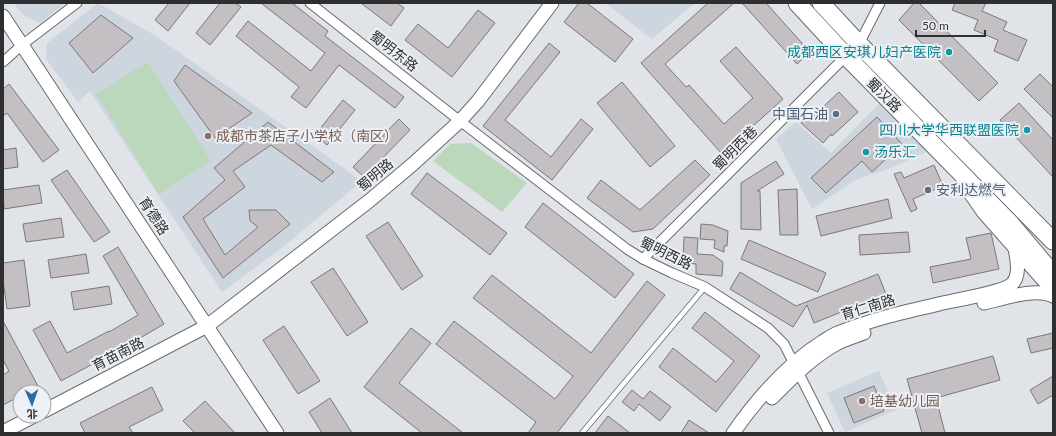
<svg xmlns="http://www.w3.org/2000/svg" width="1056" height="436" font-family="Lato,'Noto Sans SC',sans-serif">
	<rect width="100%" height="100%" fill="#e0e3e8"/>
	<g fill="#cdd5df">
		<path d="M14,3H65L40,23L24,16Z"/>
		<path d="M98,3L156,36L362,181L278,251L222,292L90,91L78,102L46,59L47,43Z"/>
		<path d="M605,3H695L652,39Z"/>
		<path d="M883,102L928,151L886,170L857,179L812,209L776,139L796,122L831,153L877,106Z"/>
		<path d="M879,371L896,410L845,432L827,393Z"/>
	</g>
	<g fill="#bcd8bc">
		<path d="M148,62L211,161L159,194L96,94Z"/>
		<path d="M471,143L527,183L502,212L433,161L450,144Z"/>
	</g>
	<g fill="#c3bfc3" stroke="#7b787b">
		<path d="M169,3H190L168,31L155,20Z"/>
		<path d="M220,3H235L241,7L210,45L196,33Z"/>
		<path d="M261,3H292L328,31L325,36L404,97L395,108L339,65L306,108L291,97L299,87L236,36L248,21L311,71L325,53Z"/>
		<path d="M361,3H397L404,8L391,26Z"/>
		<path d="M579,3H587L633,39L615,62L564,22Z"/>
		<path d="M708,3H734L665,64L686,87L689,85L724,124L753,98L720,61L736,47L783,99L722,154L641,63Z"/>
		<path d="M742,3H766L810,52L797,64Z"/>
		<path d="M914,3H919L998,83L979,101L899,20Z"/>
		<path d="M955,3H986L982,11L1007,22L1003,30L1027,40L1018,61L994,51L998,40L974,30L978,20L952,10Z"/>
		<path d="M478,10L495,23L452,77L405,40L418,24L448,48Z"/>
		<path d="M101,15L133,38L93,73L69,43Z"/>
		<path d="M549,43L560,52L505,120L551,157L581,119L593,129L552,180L483,126Z"/>
		<path d="M185,65L252,113L215,138L174,81Z"/>
		<path d="M1040,74L1053,87V118L1024,89Z"/>
		<path d="M622,82L675,146L650,167L597,103Z"/>
		<path d="M9,84L59,150L43,162L7,113L3,116V89Z"/>
		<path d="M839,92L858,112L832,136L831,134L823,143L801,123L807,117L809,120Z"/>
		<path d="M343,100L355,110L327,145L315,135Z"/>
		<path d="M1019,103L1053,140V177L1000,120Z"/>
		<path d="M877,117L902,144L872,172L862,161L826,193L811,178Z"/>
		<path d="M399,119L410,130L364,177L353,167Z"/>
		<path d="M268,122L334,172L322,182L271,145L233,171L245,187L203,219L225,255L258,227L250,221L249,210H276L290,224L223,278L183,217L225,180L214,168Z"/>
		<path d="M16,148L18,167L3,169V150Z"/>
		<path d="M695,160L710,175L653,229L633,232L587,198L601,180L640,210Z"/>
		<path d="M776,161L784,174L757,191H760L761,230L741,229V183Z"/>
		<path d="M934,165L943,186L913,199L917,209L911,212L894,174L901,172L904,178Z"/>
		<path d="M67,170L110,232L94,242L51,180Z"/>
		<path d="M427,173L507,233L490,255L411,194Z"/>
		<path d="M39,185L42,203L4,209L3,190Z"/>
		<path d="M797,189L798,235H780L778,190Z"/>
		<path d="M888,199L892,218L821,236L816,216Z"/>
		<path d="M543,203L634,274L615,298L525,227Z"/>
		<path d="M61,218L64,237L26,242L23,224Z"/>
		<path d="M388,222L423,276L402,290L366,236Z"/>
		<path d="M701,224L713,225L728,231L727,246H724V252L714,248L715,240L700,239Z"/>
		<path d="M908,232L910,252L860,255L859,235Z"/>
		<path d="M991,233L999,269L933,283L930,267L971,259L966,238Z"/>
		<path d="M684,237L698,238L697,254L713,255L723,262L722,276L696,274V264L683,263Z"/>
		<path d="M749,240L826,273L818,292L741,259Z"/>
		<path d="M118,247L164,324L128,345L61,381L33,330L50,321L67,353L109,331V332L138,315L103,256Z"/>
		<path d="M86,254L89,273L51,278L48,260Z"/>
		<path d="M24,260L30,306L7,309L3,280V263Z"/>
		<path d="M333,268L368,322L347,336L311,282Z"/>
		<path d="M740,272L796,306L878,274L886,294L814,323L807,305L793,327L730,289Z"/>
		<path d="M492,275L591,353L647,281L665,295L557,433H528L536,422L436,344L454,321L555,399L573,376L473,298Z"/>
		<path d="M109,286L112,304L74,310L71,292Z"/>
		<path d="M705,312L760,356L716,412L659,367L673,348L716,382L734,361L692,328Z"/>
		<path d="M3,321L38,386L27,392H20V396L3,405V375L9,371L3,360Z"/>
		<path d="M284,326L320,381L298,394L263,340Z"/>
		<path d="M411,328L431,343L399,383L463,433H422L364,387Z"/>
		<path d="M1053,333V348L1031,353L1027,339Z"/>
		<path d="M993,356L1000,380L936,398L945,433H922L907,379Z"/>
		<path d="M1053,376V395L1038,404L1030,390Z"/>
		<path d="M874,386L884,411L854,423L844,398Z"/>
		<path d="M152,387L163,410L129,427L133,433H85L80,423Z"/>
		<path d="M632,390L643,399L650,391L671,407L660,421L639,404L634,411L622,402Z"/>
		<path d="M330,398L352,433H322L309,412Z"/>
		<path d="M205,401L235,433H195L183,421Z"/>
		<path d="M608,416L630,433H595Z"/>
		<path d="M689,420L709,433H681Z"/>
	</g>
	<g fill="none" stroke-linecap="round" stroke-linejoin="round">
		<defs>
			<path id="lane" d="M582,433L705,287"/>
			<g id="street">
				<path d="M310,3L460,121L627,249L643,259L672,273L705,287L768,328L784,344L829,433"/>
				<path d="M859,44L880,3"/>
				<path d="M3,62L22,45L77,3"/>
				<path d="M643,259L846,56"/>
			</g>
			<g id="secondary">
				<path d="M3,16L277,433"/>
				<path d="M963,183L984,213L1053,291"/>
				<path d="M984,303C1002,299 1036,287 1053,296"/>
				<path d="M772,398C793,377 812,357 838,343C846,339 856,336 864,333"/>
				<path d="M44,411L207,326L369,201L413,164L460,121L478,101L552,3"/>
				<path d="M3,432L34,416"/>
				<path d="M733,433C757,399 787,364 822,342C827,339 832,335 838,333C872,319 908,311 943,303C957,300 1002,292 1011,285C1021,276 1017,260 1015,248"/>
			</g>
			<g id="highway">
				<path d="M797,3L846,56L1010,223L1053,274"/>
				<path d="M821,3L859,44L1053,241"/>
			</g>
		</defs>
		<use href="#lane" stroke="#696b6f" stroke-width="6"/>
		<use href="#street" stroke="#696b6f" stroke-width="11"/>
		<use href="#secondary" stroke="#696b6f" stroke-width="15"/>
		<use href="#highway" stroke="#696b6f" stroke-width="19"/>
		<use href="#lane" stroke="#fff" stroke-width="4.5"/>
		<use href="#street" stroke="#fff" stroke-width="9"/>
		<use href="#secondary" stroke="#fff" stroke-width="13"/>
		<use href="#highway" stroke="#fff" stroke-width="17"/>
	</g>
	<g fill="#0f9aa8" stroke="#edf1f5" stroke-width="1.5">
		<circle cx="949" cy="52" r="4"/>
		<circle cx="1027" cy="130" r="4"/>
		<circle cx="866" cy="152" r="4"/>
	</g>
	<g fill="#5c6f8a" stroke="#edf1f5" stroke-width="1.5">
		<circle cx="836" cy="114" r="4"/>
		<circle cx="928" cy="190" r="4"/>
	</g>
	<g fill="#8d6e63" stroke="#edf1f5" stroke-width="1.5">
		<circle cx="208" cy="136" r="4"/>
		<circle cx="862" cy="401" r="4"/>
	</g>
	<g text-anchor="middle" stroke-width="4" stroke-linejoin="round" paint-order="stroke">
		<g font-size="14" fill="#2e2f31" stroke="#edf1f5">
			<text transform="translate(394 51) rotate(38)" y="5">蜀明东路</text>
			<text transform="translate(884 95) rotate(45)" y="5">蜀汉路</text>
			<text transform="translate(735 148) rotate(-45)" y="5">蜀明西巷</text>
			<text transform="translate(375 175) rotate(-40)" y="5">蜀明路</text>
			<text transform="translate(154 216) rotate(57)" y="5">育德路</text>
			<text transform="translate(666 253) rotate(26)" y="5">蜀明西路</text>
			<text transform="translate(868 307) rotate(-17)" y="5">育仁南路</text>
			<text transform="translate(118 354) rotate(-27)" y="5">育苗南路</text>
		</g>
		<g font-size="14" fill="#0d838f" stroke="#edf1f5" text-anchor="end">
			<text x="941" y="57">成都西区安琪儿妇产医院</text>
			<text x="1019" y="135">四川大学华西联盟医院</text>
			<text x="874" y="157" text-anchor="start">汤乐汇</text>
		</g>
		<g font-size="14" fill="#4e5e75" stroke="#edf1f5" text-anchor="end">
			<text x="828" y="119">中国石油</text>
			<text x="936" y="195" text-anchor="start">安利达燃气</text>
		</g>
		<g font-size="14" fill="#785e54" stroke="#edf1f5" text-anchor="start">
			<text x="216" y="141">成都市茶店子小学校（南区）</text>
			<text x="870" y="406">培基幼儿园</text>
		</g>
	</g>
	<rect width="1056" height="436" fill="none" stroke="#2e2f31" stroke-width="8"/>
	<g transform="translate(32 404) rotate(178)"><circle r="19" fill="#edf1f5" stroke="#a1a3a7"/>
	<path d="M0-3L7 15L0 10L-7 15Z" fill="#286ea3"/>
	<text y="-6" font-size="11" font-weight="bold" text-anchor="middle" fill="#2e2f31">北</text>
	</g>
	<path d="M916 30v6h69v-6" fill="none" stroke="#2e2f31" stroke-width="2"/>
	<text x="922" y="30" font-size="12" fill="#2e2f31" stroke="#edf1f5" stroke-width="3" paint-order="stroke">50 m</text>
</svg>
